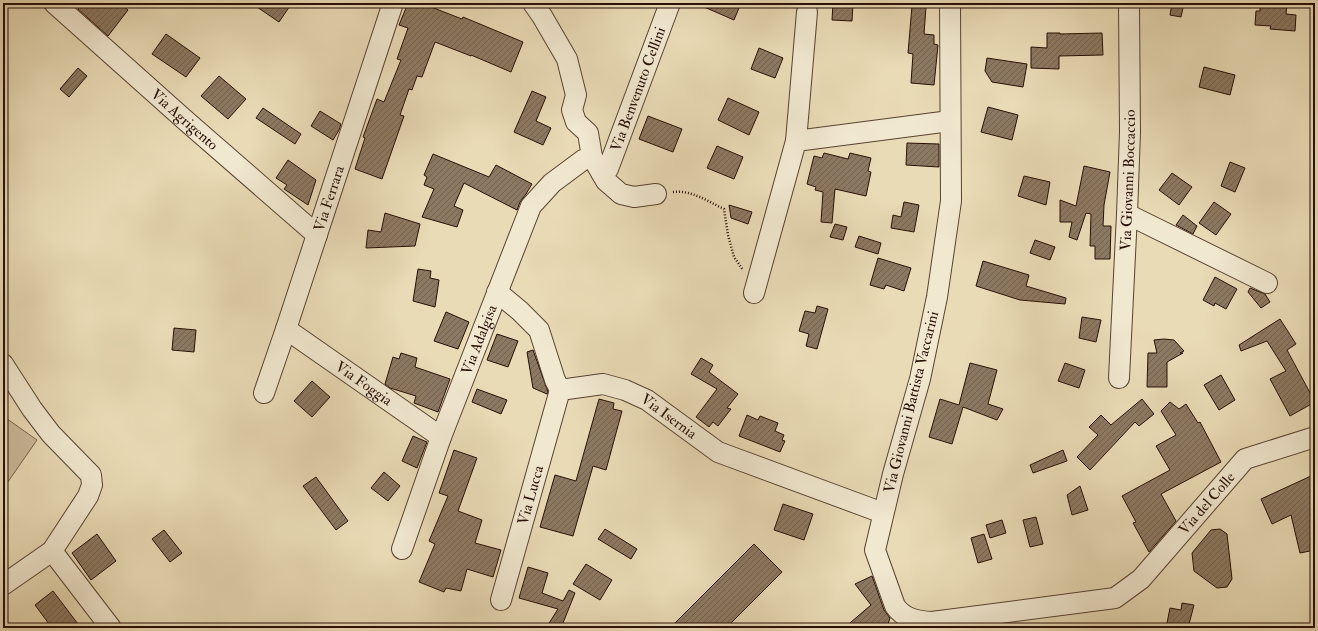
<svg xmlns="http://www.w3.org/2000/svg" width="1318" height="631" font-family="'IM FELL Double Pica',serif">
	<defs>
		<pattern id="building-hatch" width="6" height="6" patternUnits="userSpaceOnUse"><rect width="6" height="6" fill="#8c7962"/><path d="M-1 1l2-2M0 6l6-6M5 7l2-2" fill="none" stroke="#72624f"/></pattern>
	</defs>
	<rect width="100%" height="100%" fill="#e9dbb6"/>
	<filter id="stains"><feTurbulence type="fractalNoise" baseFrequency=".005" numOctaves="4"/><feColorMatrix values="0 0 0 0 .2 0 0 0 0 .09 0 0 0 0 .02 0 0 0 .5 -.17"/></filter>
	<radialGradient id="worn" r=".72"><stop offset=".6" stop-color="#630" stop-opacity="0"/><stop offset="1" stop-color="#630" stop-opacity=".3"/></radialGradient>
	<path fill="#c8b898" stroke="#78644f" d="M3,416L37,440L3,489Z"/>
	<g fill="url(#building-hatch)" stroke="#280f06">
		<path d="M82,3H119L128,10L108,36L78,9Z"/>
		<path d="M251,3H292L279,22Z"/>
		<path d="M408,3H421L462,19L463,17L523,42L511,72L471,55V56L435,42L422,77L417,76L412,90L409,89L400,115L404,116L382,179L355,169L365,138L363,137L377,99L384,102L401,60L397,59L408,28L399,25Z"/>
		<path d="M695,3H741L734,20Z"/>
		<path d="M833,3H853L852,21L832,20Z"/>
		<path d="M1172,3H1184L1181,17L1170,15Z"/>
		<path d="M1260,3H1287L1286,14L1296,15L1295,31L1270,29L1271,26L1255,25L1256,11H1260Z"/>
		<path d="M912,6L926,7L924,34L934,35V44L938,45L934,85L911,83L913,54L908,53Z"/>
		<path d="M1047,33H1060V34L1102,33L1103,55L1059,56V69L1031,68V47L1047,48Z"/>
		<path d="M166,34L200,58L186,77L152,54Z"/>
		<path d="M759,48L783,58L775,78L751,69Z"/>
		<path d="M987,58L1027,64L1023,87L992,82L985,71Z"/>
		<path d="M1204,67L1235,75L1230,95L1199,87Z"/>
		<path d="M78,68L87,76L69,97L60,89Z"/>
		<path d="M219,76L246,99L228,119L201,96Z"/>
		<path d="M532,91L546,97L536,121L551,128L543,145L514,132Z"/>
		<path d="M728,98L759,112L749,135L718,120Z"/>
		<path d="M988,107L1018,115L1012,140L981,132Z"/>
		<path d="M263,108L301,134L295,144L256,118Z"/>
		<path d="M320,111L341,124L339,130L333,140L311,126Z"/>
		<path d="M648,116L682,129L673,152L639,139Z"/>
		<path d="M907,143L939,144V167L906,165Z"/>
		<path d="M717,146L743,157L734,179L707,168Z"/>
		<path d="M824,153L848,159L850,153L871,158L868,171L871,172L866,196L835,189L832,223L821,222L823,192L815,190L816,187L807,184L814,156L822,158Z"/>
		<path d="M433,154L489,177L496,165L532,184L526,194L520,202L517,210L464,183L454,206L463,210L457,227L422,217L434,189L424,185L427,177L424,175Z"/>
		<path d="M288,160L316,180L308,205L284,189L287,185L276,178Z"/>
		<path d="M1230,162L1245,168L1235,192L1221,186Z"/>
		<path d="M1084,166L1110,172L1104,205L1103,226H1111L1110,259H1095V246H1090L1091,214L1086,213L1077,240L1069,237L1072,222H1060V200L1076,206Z"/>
		<path d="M1172,173L1192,187L1179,205L1159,190Z"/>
		<path d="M1024,176L1050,182L1046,205L1018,196Z"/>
		<path d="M904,202L919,205L914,232L891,228L893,215L901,217Z"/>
		<path d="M1214,202L1231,214L1216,235L1199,223Z"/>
		<path d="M729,205L752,212L748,224L731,218Z"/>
		<path d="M385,213L420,224L415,246L366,248L368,230L381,232Z"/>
		<path d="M1183,215L1197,226L1193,234L1176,225Z"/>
		<path d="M835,224L847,227L843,240L830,237Z"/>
		<path d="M859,236L881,243L878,254L855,247Z"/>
		<path d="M1035,240L1055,247L1050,260L1030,253Z"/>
		<path d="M878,258L911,268L904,291L886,285L884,289L870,285Z"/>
		<path d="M983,261L1029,275L1026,286L1066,298L1065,304L1020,300L976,286Z"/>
		<path d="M418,269L431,271L430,278L439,280L435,307L413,301Z"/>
		<path d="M1215,277L1237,289L1226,309L1215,303L1214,306L1203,300Z"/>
		<path d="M1250,288L1265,294L1270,302L1261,308L1248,292Z"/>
		<path d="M817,306L828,309L817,349L806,346L809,334L799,331L805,311L815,313Z"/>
		<path d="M446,312L469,322L458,349L434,341Z"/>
		<path d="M1082,317L1101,320L1096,342L1079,338Z"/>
		<path d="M1280,319L1296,344L1287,350L1315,402L1290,416L1270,379L1286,371L1267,341L1241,351L1239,345Z"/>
		<path d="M174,328L196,330L194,352L172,350Z"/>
		<path d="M497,334L518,341L508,367L487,360Z"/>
		<path d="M1164,339L1174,340L1184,351L1180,353H1183L1167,362V387H1147L1148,353H1157L1154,340Z"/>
		<path d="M533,350L548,392L547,394L533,388L527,352Z"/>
		<path d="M401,353L417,358L415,367L450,379L438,412L414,403L416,396L390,388L385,384L393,357L399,359Z"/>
		<path d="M701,358L713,365L709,372L738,394L727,408L731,409L718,426L713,422L709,427L696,417L717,389L691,374Z"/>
		<path d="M970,363L997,370L988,404L1003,409L997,420L963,407L952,444L929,437L940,399L959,405Z"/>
		<path d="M1065,363L1085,370L1079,388L1058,381Z"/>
		<path d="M1221,375L1235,400L1219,410L1204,385Z"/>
		<path d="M312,381L330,397L312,417L294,401Z"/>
		<path d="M477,389L507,400L501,414L472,402Z"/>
		<path d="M599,399L614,403L613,409L622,411L606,470L593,466L573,536L540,527L555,475L576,481Z"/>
		<path d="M1142,399L1154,414L1139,426L1135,422L1090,470L1077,457L1098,435L1089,427L1101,415L1111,425Z"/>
		<path d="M1170,402L1179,409L1186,404L1198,423L1200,422L1221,462L1161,494L1176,521L1149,552L1133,523L1136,522L1122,496L1170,470L1156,446L1176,435L1161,411Z"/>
		<path d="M747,415L758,420L760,416L778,423L775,431L784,435L782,440L785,441L780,452L739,436Z"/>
		<path d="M413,436L427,442L417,468L402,461Z"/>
		<path d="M454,450L477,458L458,511L482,520L475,543L501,550L493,577L467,569L461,591L446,588L444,592L419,582L435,544L429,541L448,496L439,493Z"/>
		<path d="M1063,450L1067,461L1033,473L1030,465Z"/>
		<path d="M384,472L400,486L388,501L371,488Z"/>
		<path d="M1311,476L1315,485V550L1300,553L1291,515L1272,524L1261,499Z"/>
		<path d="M316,477L348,521L336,530L303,486Z"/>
		<path d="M1080,486L1088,510L1072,515L1067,495Z"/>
		<path d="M783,504L813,514L804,540L774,530Z"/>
		<path d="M1036,517L1043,544L1030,547L1023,520Z"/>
		<path d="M1002,520L1006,533L990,538L986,525Z"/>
		<path d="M605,529L637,549L631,559L598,539Z"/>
		<path d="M1220,529L1227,534L1232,579L1227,587L1217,588L1194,571L1192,553L1211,530Z"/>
		<path d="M164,530L182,553L170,562L152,539Z"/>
		<path d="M97,534L116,561L91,580L72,553Z"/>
		<path d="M984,534L992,559L978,563L971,538Z"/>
		<path d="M754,544L782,572L726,628H670Z"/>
		<path d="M586,564L612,580L600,600L573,584Z"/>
		<path d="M528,567L548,573L542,593L563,601L569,590L575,593L561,628H546L558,609L519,598Z"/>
		<path d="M872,576L884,610L890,618L888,624L883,628H844L871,605L855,584Z"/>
		<path d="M53,591L81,628H52L35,605Z"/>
		<path d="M1182,603L1194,605L1188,628H1166L1170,608L1181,610Z"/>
	</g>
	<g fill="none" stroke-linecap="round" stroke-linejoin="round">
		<defs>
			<g id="minor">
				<path id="s1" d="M54,3L185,120L317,235"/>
				<path d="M533,3L542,16L567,59L576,95L572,110L576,122L588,133L592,157L606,181L621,194L634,197L656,194"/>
				<path id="s2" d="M950,3L951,201L937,297L920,379L893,474L875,550L895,606C904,619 917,621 932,622L1115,598L1141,579L1245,459L1315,437"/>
				<path d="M796,141L807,12"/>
				<path id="s3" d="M602,174L608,169L670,3"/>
				<path d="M1127,214L1267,283"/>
				<path id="s4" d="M497,292L520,311L539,330L555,380L560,390L603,384L625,390L647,400L718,452L883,513"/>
				<path d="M754,293L796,141L950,121"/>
				<path id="s5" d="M286,329L441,437"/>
				<path d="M3,364L32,409L51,434L91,475L92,485L88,496L52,551L3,585"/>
				<path id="s6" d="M1119,378L1127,214L1130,132L1129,3"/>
				<path id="s7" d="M264,393L286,329L393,3"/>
				<path id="s8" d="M402,549L441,437L531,206L552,183L583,160L592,157"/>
				<path d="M52,551L111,628"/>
				<path id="s9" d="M501,600L560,390"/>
			</g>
		</defs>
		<use href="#minor" stroke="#584232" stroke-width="22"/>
		<path stroke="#280f06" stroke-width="2.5" stroke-dasharray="1 2" stroke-linecap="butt" d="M673,192C692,190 707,201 724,209L728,235L734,257L743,270"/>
		<use href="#minor" stroke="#f1e8d0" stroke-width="20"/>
	</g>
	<g text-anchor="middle" stroke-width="3" stroke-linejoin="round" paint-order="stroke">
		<g font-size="15" fill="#280f06" stroke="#f1e8d0">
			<text dy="5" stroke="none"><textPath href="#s3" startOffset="93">Via Benvenuto Cellini</textPath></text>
			<text dy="5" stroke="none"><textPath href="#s1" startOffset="175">Via Agrigento</textPath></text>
			<text dy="5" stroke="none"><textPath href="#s6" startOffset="198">Via Giovanni Boccaccio</textPath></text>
			<text dy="5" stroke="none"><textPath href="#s7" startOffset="205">Via Ferrara</textPath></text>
			<text dy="5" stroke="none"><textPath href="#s8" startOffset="223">Via Adalgisa</textPath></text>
			<text dy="5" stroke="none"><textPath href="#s5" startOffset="95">Via Foggia</textPath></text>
			<text transform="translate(911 402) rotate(-76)" y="5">Via Giovanni Battista Vaccarini</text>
			<text dy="5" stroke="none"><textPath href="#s4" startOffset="238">Via Isernia</textPath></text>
			<text dy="5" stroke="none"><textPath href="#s9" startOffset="109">Via Lucca</textPath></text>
			<text dy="5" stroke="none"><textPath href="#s2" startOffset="974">Via del Colle</textPath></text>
		</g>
	</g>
	<rect width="1318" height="631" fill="none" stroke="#e9dbb6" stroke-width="16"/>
	<rect x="4" y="4" width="1310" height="623" fill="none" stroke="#280f06" stroke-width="2"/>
	<rect x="8" y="8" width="1302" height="615" fill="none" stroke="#280f06"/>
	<rect width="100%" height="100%" filter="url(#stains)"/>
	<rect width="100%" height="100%" fill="url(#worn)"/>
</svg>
